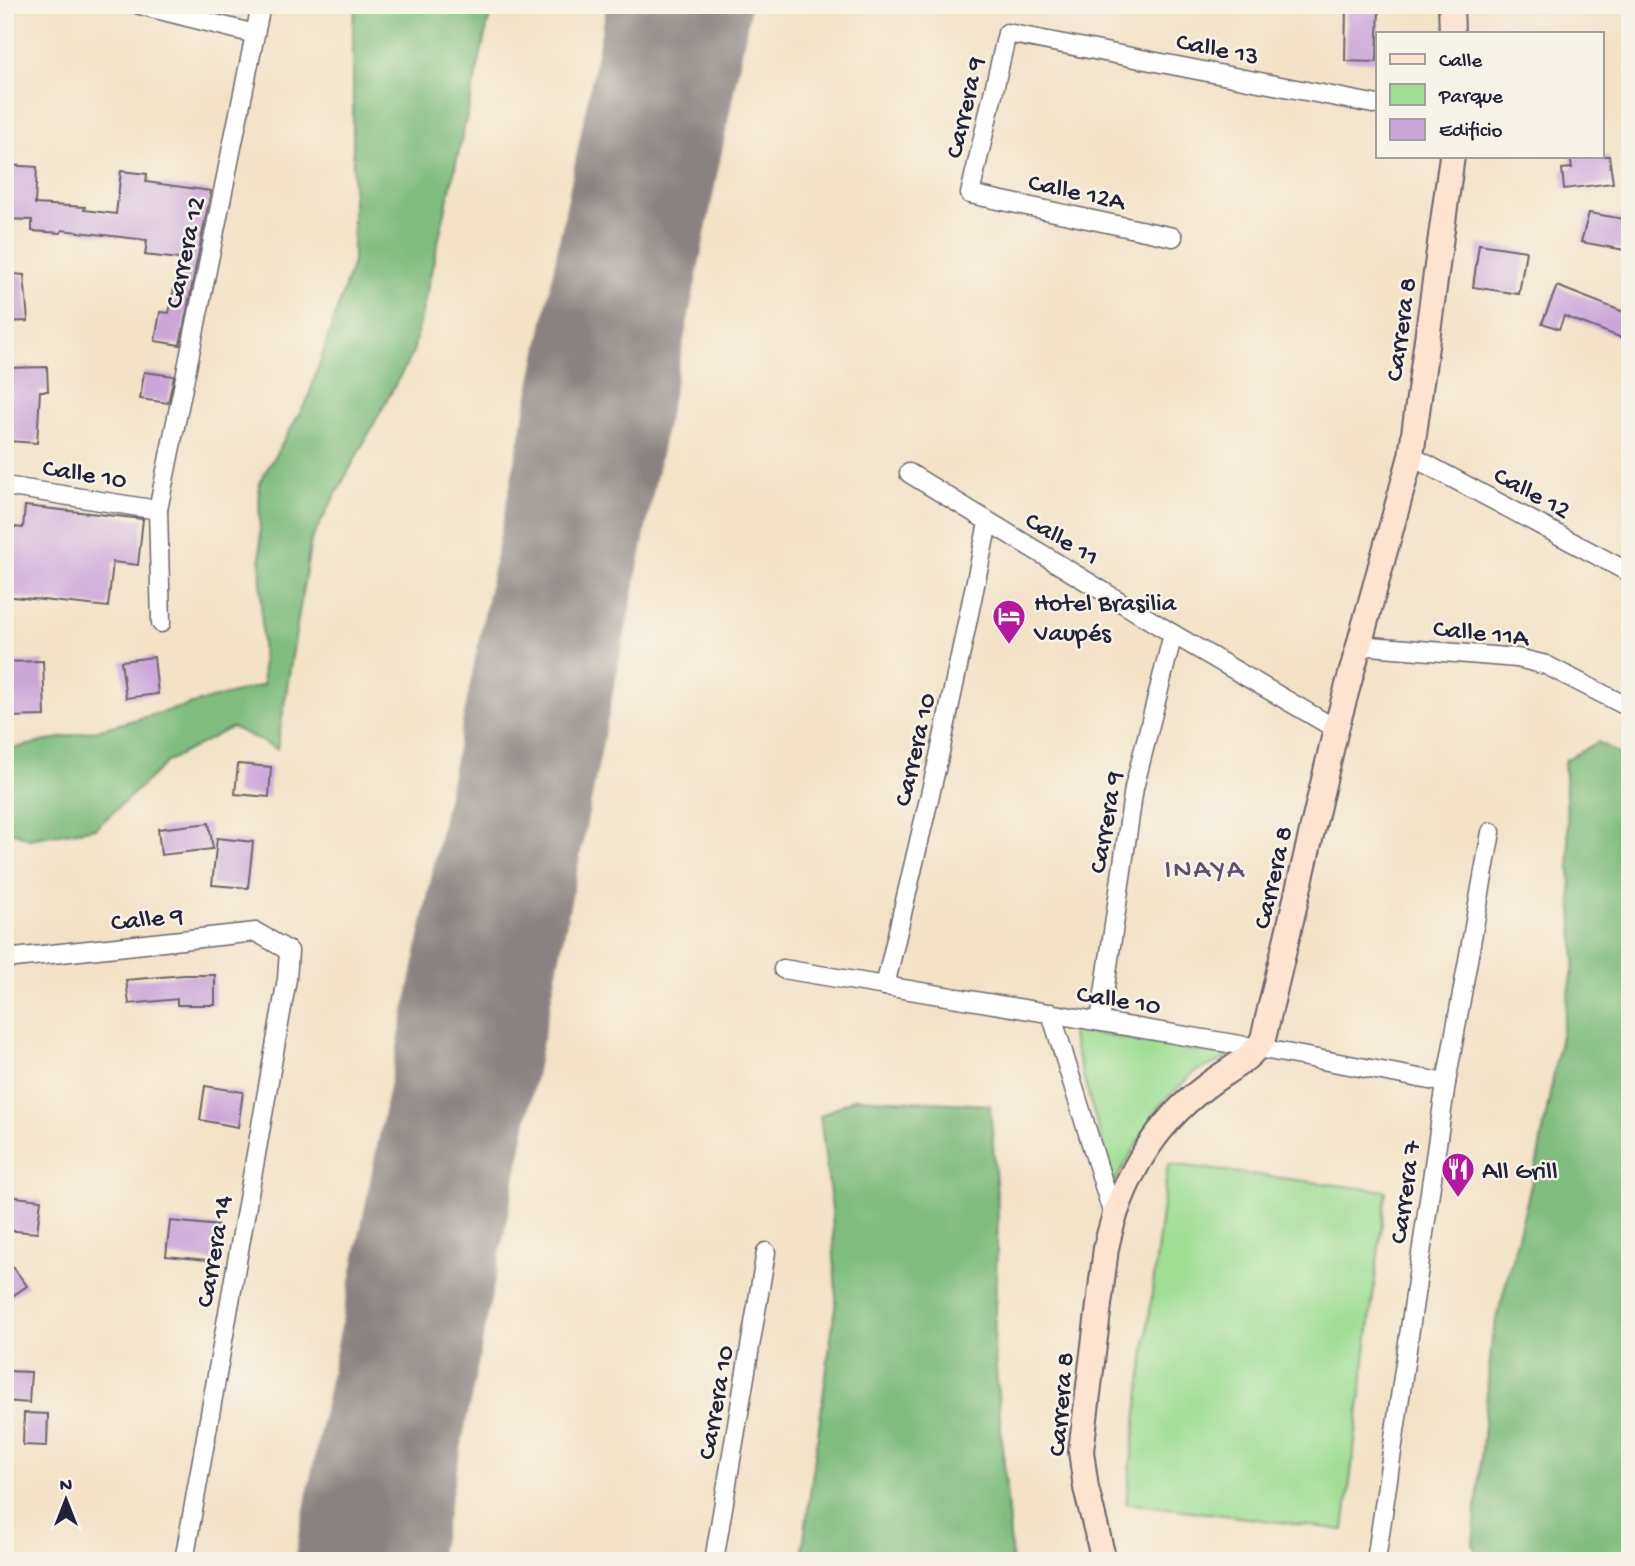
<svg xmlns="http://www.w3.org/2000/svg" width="1635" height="1566" font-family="'Gochi Hand',sans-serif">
	<rect width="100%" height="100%" fill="#f7f3e8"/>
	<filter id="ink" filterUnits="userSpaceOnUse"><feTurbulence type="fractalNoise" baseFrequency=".0143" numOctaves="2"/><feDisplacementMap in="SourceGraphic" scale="14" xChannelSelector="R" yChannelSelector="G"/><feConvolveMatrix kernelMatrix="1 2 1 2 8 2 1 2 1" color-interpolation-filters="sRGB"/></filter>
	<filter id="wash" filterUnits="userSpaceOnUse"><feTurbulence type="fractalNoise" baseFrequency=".00686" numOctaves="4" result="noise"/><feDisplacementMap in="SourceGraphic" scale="28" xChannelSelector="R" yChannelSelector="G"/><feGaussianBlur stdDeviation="1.57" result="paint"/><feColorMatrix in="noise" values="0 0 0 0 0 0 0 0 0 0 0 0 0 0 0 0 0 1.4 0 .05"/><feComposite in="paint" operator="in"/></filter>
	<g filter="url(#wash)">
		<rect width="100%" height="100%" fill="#f3e2c6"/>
		<g fill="#9fde93" stroke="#608067" stroke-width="2">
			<path d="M1070,1030L1233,1056L1194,1072L1158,1107L1114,1184Z"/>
			<path d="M1168,1164L1386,1191L1344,1530L1126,1503Z"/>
		</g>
		<g fill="#7fbd7d" stroke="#50705c" stroke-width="2">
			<path d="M357,5H492L413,352L311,540L277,749L232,727L168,761L96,828L29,839L5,829V750L97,730L263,685L259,483L307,401L353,262V22Z"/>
			<path d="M1598,742L1630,760V1561H1481L1473,1544L1492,1338L1538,1158L1575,960L1564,761Z"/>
			<path d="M855,1098L990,1105L998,1210L994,1345L1012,1561H801L836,1300L832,1210L820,1116Z"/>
		</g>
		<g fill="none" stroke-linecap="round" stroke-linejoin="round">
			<path stroke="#8a8280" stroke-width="142" d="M366,1561L679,5"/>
		</g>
		<g id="blocks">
			<g fill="#caa6d9">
				<path d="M1346,5L1379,9L1377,62L1345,61Z"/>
				<path d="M1570,156H1609L1613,183L1564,189L1562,169L1572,168Z"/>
				<path d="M5,165L37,167L35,204L85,207L84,210L116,214L121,171L147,174L146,182L211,191L180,345L155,341L160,312L169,313L180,259L145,255L147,240L62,230L61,233L32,231V220L5,219Z"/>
				<path d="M1589,213L1630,220V251L1581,242Z"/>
				<path d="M1479,244L1526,251L1519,294L1473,287Z"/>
				<path d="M5,273L24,275L28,321L5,322Z"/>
				<path d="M1557,286L1629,314L1622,338L1564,316L1559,329L1542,323Z"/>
				<path d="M47,367L48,391H40L37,443L7,441L9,392H5V368Z"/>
				<path d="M144,372L174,376L168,403L140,399Z"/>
				<path d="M25,506L143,519L138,565L113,562L108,607L5,596V526L23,528Z"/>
				<path d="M154,657L158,694L126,698L121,661Z"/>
				<path d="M43,661L45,716L5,717V662Z"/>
				<path d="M238,764L271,767L269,797L235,794Z"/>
				<path d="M209,823L213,849L161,855L158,829Z"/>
				<path d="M217,838L253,842L248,888L212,885Z"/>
				<path d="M184,975H215V1005H177V999L129,1004L126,980Z"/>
				<path d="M205,1086L243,1092L238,1127L200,1120Z"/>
				<path d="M8,1196L41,1200L37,1233L5,1230Z"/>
				<path d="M170,1221L220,1226L217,1261L166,1256Z"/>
				<path d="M5,1256L27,1286L5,1301Z"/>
				<path d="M5,1371L31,1372L29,1403L5,1401Z"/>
				<path d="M24,1413L48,1414L47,1446L23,1445Z"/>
			</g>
		</g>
	</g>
	<g filter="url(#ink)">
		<use href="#blocks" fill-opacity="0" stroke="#6b656c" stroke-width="2"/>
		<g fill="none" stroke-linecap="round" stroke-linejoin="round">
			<defs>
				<g id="street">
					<path d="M140,5L255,34"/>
					<path d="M1173,237L970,194L1007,33L1378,105"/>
					<path d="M1411,456L1630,573"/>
					<path d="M909,473L1173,634L1336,729"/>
					<path d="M5,486L158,510"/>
					<path d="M161,623L158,510L261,5"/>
					<path d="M1358,645L1517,658L1546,665L1630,708"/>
					<path d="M5,959L256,932L289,951L287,979L184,1561"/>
					<path d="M783,969L1258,1048L1446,1083"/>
					<path d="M885,986L940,752L988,523"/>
					<path d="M1051,1013L1113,1215"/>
					<path d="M1100,1021L1134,788L1173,634"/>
					<path d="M714,1561L766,1252"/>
					<path d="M1376,1561L1446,1083L1491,832"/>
				</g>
				<g id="secondary">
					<path d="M1451,5L1452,33"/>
					<path d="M1104,1561L1086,1488L1081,1451L1106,1248C1120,1184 1152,1127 1205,1087C1225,1071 1250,1061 1263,1039L1336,729L1411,456L1452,156"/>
				</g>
			</defs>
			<use href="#street" stroke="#6b656c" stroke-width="21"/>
			<use href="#secondary" stroke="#6b656c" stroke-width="28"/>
			<use href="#street" stroke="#fff" stroke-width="18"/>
			<use href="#secondary" stroke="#fde4d1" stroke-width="24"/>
		</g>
	</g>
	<defs>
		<symbol id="hotel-pin" viewBox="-11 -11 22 30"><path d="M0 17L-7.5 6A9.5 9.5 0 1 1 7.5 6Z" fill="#b5179e" stroke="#f7f3e8"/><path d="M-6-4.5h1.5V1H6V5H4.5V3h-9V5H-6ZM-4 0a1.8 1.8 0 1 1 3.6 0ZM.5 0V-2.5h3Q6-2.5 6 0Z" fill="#fff"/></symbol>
		<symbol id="restaurant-pin" viewBox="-11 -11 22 30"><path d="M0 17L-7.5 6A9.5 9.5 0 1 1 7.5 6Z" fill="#b5179e" stroke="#f7f3e8"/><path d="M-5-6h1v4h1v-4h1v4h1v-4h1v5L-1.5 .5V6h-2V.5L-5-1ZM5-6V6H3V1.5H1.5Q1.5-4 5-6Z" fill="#fff"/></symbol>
	</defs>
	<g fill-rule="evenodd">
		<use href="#hotel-pin" x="990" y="597" width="38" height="52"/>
		<use href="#restaurant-pin" x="1439" y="1150" width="38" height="52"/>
	</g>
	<g text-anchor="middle" stroke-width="5" stroke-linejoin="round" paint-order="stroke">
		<g font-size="26" fill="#22223b" stroke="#f7f3e8">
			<text transform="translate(1218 47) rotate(11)" y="9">Calle 13</text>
			<text transform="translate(963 107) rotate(-77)" y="9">Carrera 9</text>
			<text transform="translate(1077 190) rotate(12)" y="9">Calle 12A</text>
			<text transform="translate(183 252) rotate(-78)" y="9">Carrera 12</text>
			<text transform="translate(1399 329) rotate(-82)" y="9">Carrera 8</text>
			<text transform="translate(85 472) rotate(9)" y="9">Calle 10</text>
			<text transform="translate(1533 491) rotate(28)" y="9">Calle 12</text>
			<text transform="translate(1063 537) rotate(31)" y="9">Calle 11</text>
			<text transform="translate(1481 631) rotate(6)" y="9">Calle 11A</text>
			<text transform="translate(913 749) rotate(-77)" y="9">Carrera 10</text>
			<text transform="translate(1104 822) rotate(-80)" y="9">Carrera 9</text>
			<text transform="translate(1271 877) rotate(-77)" y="9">Carrera 8</text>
			<text transform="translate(147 917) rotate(-6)" y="9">Calle 9</text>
			<text transform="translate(1119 998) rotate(9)" y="9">Calle 10</text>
			<text transform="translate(1403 1192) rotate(-82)" y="9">Carrera 7</text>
			<text transform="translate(212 1251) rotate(-80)" y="9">Carrera 14</text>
			<text transform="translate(714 1402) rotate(-80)" y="9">Carrera 10</text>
			<text transform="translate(1059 1404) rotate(-85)" y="9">Carrera 8</text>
		</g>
		<g font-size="26" fill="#22223b" stroke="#f7f3e8" text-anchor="start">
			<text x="1034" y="610">Hotel Brasilia<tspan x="1034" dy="30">Vaupés</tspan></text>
			<text x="1482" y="1178">All Grill</text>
		</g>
		<g font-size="28" letter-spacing="2" fill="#5d5072" stroke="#f7f3e8">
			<text x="1205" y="877">INAYA</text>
		</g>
	</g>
	<rect width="1635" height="1566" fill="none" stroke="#f7f3e8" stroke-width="28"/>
	<rect x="1376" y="32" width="228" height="126" fill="#f7f3e8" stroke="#a29fa3" stroke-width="2"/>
	<rect x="1390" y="54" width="35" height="10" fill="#fde4d1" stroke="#a29fa3" stroke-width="2"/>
	<text x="1439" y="66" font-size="21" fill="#22223b">Calle</text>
	<rect x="1390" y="84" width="35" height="21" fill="#9fde93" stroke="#a29fa3" stroke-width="2"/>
	<text x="1439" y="102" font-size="21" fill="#22223b">Parque</text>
	<rect x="1390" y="119" width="35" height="21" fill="#caa6d9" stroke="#a29fa3" stroke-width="2"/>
	<text x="1439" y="136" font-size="21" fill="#22223b">Edificio</text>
	<g transform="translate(66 1500)" stroke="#f7f3e8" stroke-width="5" paint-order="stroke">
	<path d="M0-5L12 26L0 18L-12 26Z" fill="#22223b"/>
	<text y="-10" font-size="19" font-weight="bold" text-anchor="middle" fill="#22223b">N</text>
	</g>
</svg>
